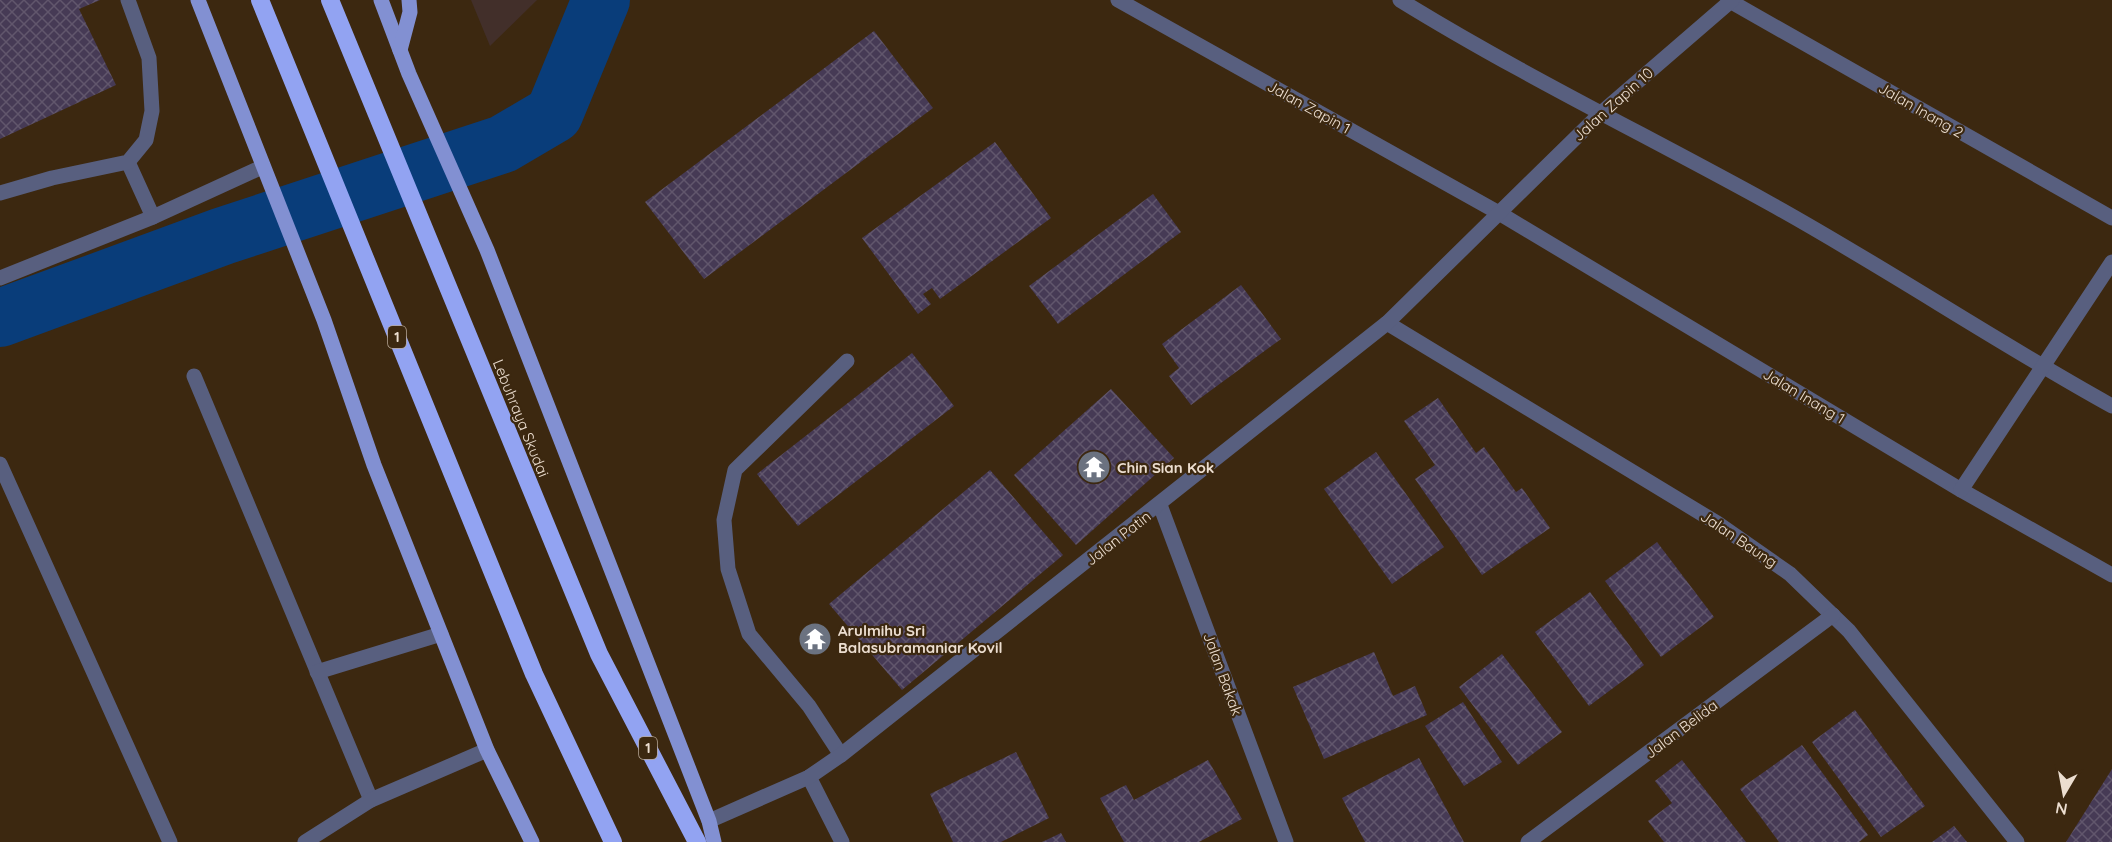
<svg xmlns="http://www.w3.org/2000/svg" width="2112" height="842" font-family="Quicksand,sans-serif">
<defs>
<pattern id="building-cross-hatch" width="8" height="8" patternUnits="userSpaceOnUse" patternTransform="scale(1.5)"><rect width="8" height="8" fill="#463a55"/><path d="M0 0l8 8M0 8l8-8" fill="none" stroke="#61566c"/></pattern>
</defs>
<rect width="100%" height="100%" fill="#3c2810"/>
<path fill="#422f2a" d="M471,0H537L490,46Z"/>
<g fill="none" stroke-linecap="round" stroke-linejoin="round">
<path stroke="#093d7a" stroke-width="58" d="M0,318L223,236L503,144L554,114L601,0"/>
</g>
<g fill="url(#building-cross-hatch)">
<path d="M0,0H100L79,9L116,85L0,139Z"/>
<path d="M874,31L933,108L704,279L645,202Z"/>
<path d="M995,142L1051,218L940,299L932,288L923,294L931,304L918,314L862,238Z"/>
<path d="M1153,194L1181,232L1058,324L1029,286Z"/>
<path d="M1241,285L1281,339L1191,405L1169,376L1179,368L1162,344Z"/>
<path d="M912,353L954,406L798,526L757,474Z"/>
<path d="M1111,389L1174,458L1076,545L1014,475Z"/>
<path d="M1438,398L1476,453L1484,447L1516,492L1522,488L1550,528L1482,575L1415,479L1435,465L1404,421Z"/>
<path d="M1376,452L1444,547L1392,584L1324,489Z"/>
<path d="M990,470L1063,555L902,690L829,604Z"/>
<path d="M1657,542L1714,617L1661,657L1605,581Z"/>
<path d="M1590,592L1644,665L1589,706L1535,632Z"/>
<path d="M1374,652L1393,696L1415,686L1427,715L1324,759L1293,687Z"/>
<path d="M1502,654L1562,732L1518,765L1459,687Z"/>
<path d="M1463,702L1502,762L1464,786L1425,726Z"/>
<path d="M1855,710L1925,806L1881,837L1812,742Z"/>
<path d="M1802,745L1868,835L1859,842H1779L1740,789Z"/>
<path d="M1016,752L1049,818L1001,842H953L930,794Z"/>
<path d="M1419,758L1464,842H1365L1342,798Z"/>
<path d="M1208,760L1242,819L1199,842H1124L1100,798L1126,785L1134,800Z"/>
<path d="M1682,760L1746,842H1664L1648,821L1672,803L1655,781Z"/>
<path d="M2112,769V842H2066Z"/>
<path d="M1954,826L1967,842H1932Z"/>
<path d="M1061,833L1066,842H1042Z"/>
</g>
<g fill="none" stroke-linecap="round" stroke-linejoin="round">
<g stroke="#585f7f" stroke-width="15">
<path d="M1118,0L1499,213L1961,490L2112,575"/>
<path d="M1400,0C1520,74 1646,135 1769,203C1885,267 1996,342 2112,406"/>
<path d="M1728,0L2112,218"/>
<path d="M128,162L153,217"/>
<path d="M0,193L52,178L128,162L146,140L152,111L149,58L128,0"/>
<path d="M0,278L153,217L262,167"/>
<path d="M1387,323L1717,523L1790,574L1849,631L2017,842"/>
<path d="M194,376L371,800"/>
<path d="M0,464L170,842"/>
<path d="M1961,490L2112,262"/>
<path d="M1160,505L1286,842"/>
<path d="M317,672L441,634"/>
<path d="M841,755L809,706L749,634L728,569L724,520L735,470L847,361"/>
<path d="M809,777L842,842"/>
<path d="M709,821L809,777L841,755L1387,323L1600,114L1732,0"/>
<path d="M305,842L371,800L487,750"/>
<path d="M1528,842L1833,615"/>
</g>
<g stroke="#8290d2" stroke-width="15">
<path d="M198,0L324,320L374,465L487,750L532,842"/>
<path d="M381,0L409,74L487,250L709,821L714,842"/>
<path d="M400,50L410,12L409,0"/>
</g>
<g stroke="#92a3f2" stroke-width="18">
<path d="M260,0L534,674L613,842"/>
<path d="M330,0L599,654L697,842"/>
</g>
</g>
<defs>
<g id="temple-disc" transform="scale(1.725)"><circle r="9.5" fill="#6b7280" stroke="#3c2810"/><path d="M0-6L5-2H3V0L6.5 2.5H4V6H1.5V3h-3V6H-4V2.5H-6.5L-3 0V-2H-5Z" fill="#fff"/></g>
</defs>
<g fill-rule="evenodd">
<use href="#temple-disc" x="1094" y="467"/>
<use href="#temple-disc" x="815" y="639"/>
</g>
<g text-anchor="middle" dominant-baseline="central" stroke-width="4.5" stroke-linejoin="round" paint-order="stroke">
<g fill="#3c2810" stroke="#b7a796" stroke-width="1.5">
<rect x="388" y="326" width="18" height="22" rx="4.5"/>
<rect x="639" y="737" width="18" height="22" rx="4.5"/>
</g>
<g font-size="14" font-weight="bold" fill="#ecded0">
<text x="397" y="337">1</text>
<text x="648" y="748">1</text>
</g>
<g font-size="15" fill="#ecded0" stroke="#3c2810">
<text transform="translate(1613 104) rotate(-42)">Jalan Zapin 10</text>
<text transform="translate(1309 107) rotate(29)">Jalan Zapin 1</text>
<text transform="translate(1921 110) rotate(30)">Jalan Inang 2</text>
<text transform="translate(1804 396) rotate(31)">Jalan Inang 1</text>
<text transform="translate(521 418) rotate(68)">Lebuhraya Skudai</text>
<text transform="translate(1118 538) rotate(-38)">Jalan Patin</text>
<text transform="translate(1739 539) rotate(34)">Jalan Baung</text>
<text transform="translate(1223 674) rotate(70)">Jalan Bakak</text>
<text transform="translate(1681 729) rotate(-37)">Jalan Belida</text>
</g>
<g font-size="15" font-weight="bold" fill="#ecded0" stroke="#3c2810" text-anchor="start">
<text x="1117" y="467">Chin Sian Kok</text>
<text x="838" y="630">Arulmihu Sri<tspan x="838" dy="17">Balasubramaniar Kovil</tspan></text>
</g>
</g>
<g transform="translate(2064 794) rotate(190)" stroke="#3c2810" stroke-width="4.5" paint-order="stroke">
<path d="M0-4.5L10 22L0 15L-10 22Z" fill="#ecded0"/>
<text y="-9" font-size="16" font-weight="bold" text-anchor="middle" fill="#ecded0">N</text>
</g>
</svg>
